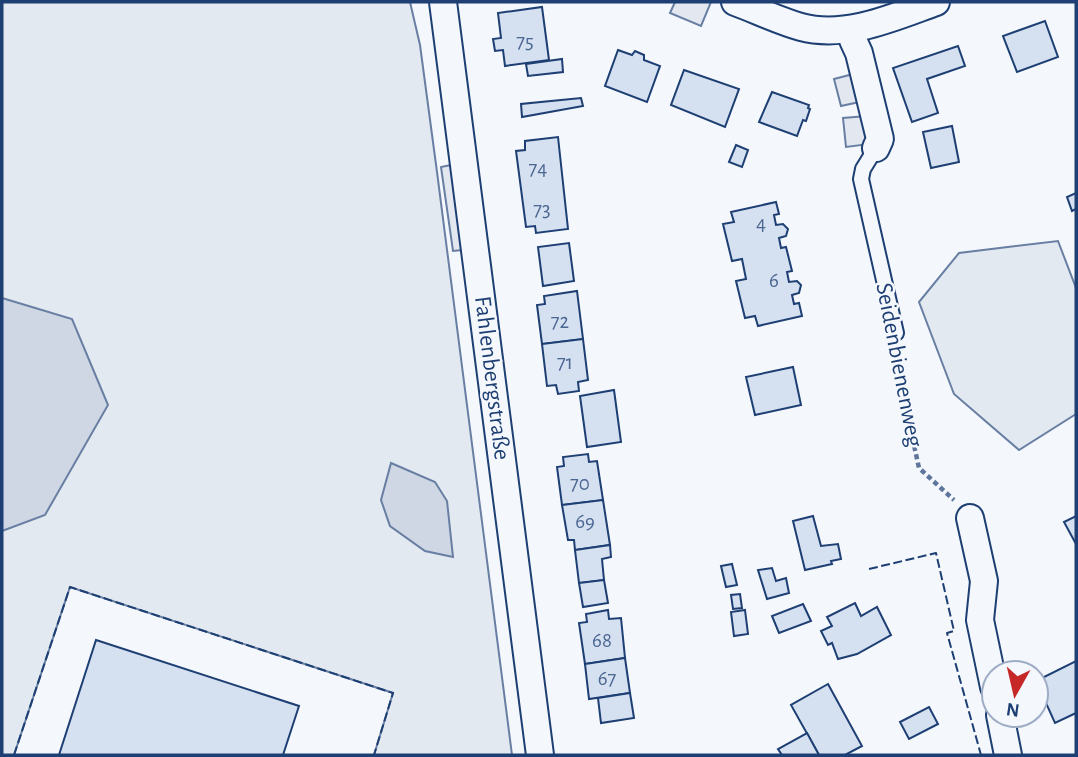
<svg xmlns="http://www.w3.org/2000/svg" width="1078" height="757" font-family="'Alegreya Sans',sans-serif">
<rect width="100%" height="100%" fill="#f4f7fb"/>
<g fill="#e3e9f0" stroke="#687fa3" stroke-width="2">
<path d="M2,2H410L420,45L437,172L512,755H374L393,693L70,587L14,755H2Z"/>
<path d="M1058,241L1076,288V414L1019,450L954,394L919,302L959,253Z"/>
</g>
<g fill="#e3e8f0" stroke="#687fa3" stroke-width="2">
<path d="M675,2H711L701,26L670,13Z"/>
<path d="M857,73L864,101L841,106L834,79Z"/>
<path d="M867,116L870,144L846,147L843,118Z"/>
<path d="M451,165L462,250L453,251L441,167Z"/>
</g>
<g fill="#cfd7e4" stroke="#687fa3" stroke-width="2">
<path d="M2,298L72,319L108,405L45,515L2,531Z"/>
<path d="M391,463L435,482L447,501L453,557L425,551L390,526L381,500Z"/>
</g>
<g fill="#d5e0f0" stroke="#1d3f73" stroke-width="2">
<path d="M542,7L549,60L505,66L503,50L495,51L493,39L501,38L498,13Z"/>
<path d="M1045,21L1058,57L1017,72L1003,36Z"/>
<path d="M958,46L965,66L927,79L938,113L912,122L893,68Z"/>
<path d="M618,50L632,55L635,51L644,55V60L660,66L647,102L605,86Z"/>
<path d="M562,59L563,72L528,76L526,64Z"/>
<path d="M684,70L739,89L725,127L671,105Z"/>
<path d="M772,92L809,105L808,108L810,109L806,121L803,120L797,136L759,122Z"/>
<path d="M581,98L583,106L522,117L521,104Z"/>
<path d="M952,126L959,162L931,168L923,132Z"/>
<path d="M558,137L568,229L536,233L535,226L526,227L516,151L525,150V141Z"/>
<path d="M736,145L748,150L742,167L729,162Z"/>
<path d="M1076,193V209L1072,211L1067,197Z"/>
<path d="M776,202L779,214L774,215L776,225L783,224L788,229L786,236L779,238L781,248L786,247L792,271L787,272L789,282L797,281L801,285L799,293L792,295L794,304L799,303L802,316L758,326L755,316L745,318L736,281L746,279L742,259L732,261L723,224L734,222L731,212Z"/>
<path d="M569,243L574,281L543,286L538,247Z"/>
<path d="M577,291L583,339L542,344L537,305L545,304L544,296Z"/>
<path d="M583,339L588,380L578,382L579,391L558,394L556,385L547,386L542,344Z"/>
<path d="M793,367L801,405L755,415L746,377Z"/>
<path d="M614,390L621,442L587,447L580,396Z"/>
<path d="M588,454L589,462L597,461L603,500L562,505L557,467L564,466L563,457Z"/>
<path d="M603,500L610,545L575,550L574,540H568L562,505Z"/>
<path d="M813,516L821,546L838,544L841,559L831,561L832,564L805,570L793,521Z"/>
<path d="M1076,516V544L1064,522Z"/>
<path d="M610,545L611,557L602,559L604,580L579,583L575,550Z"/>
<path d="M732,564L737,585L726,587L721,566Z"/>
<path d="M772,568L776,581L786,578L789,593L767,599L758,570Z"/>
<path d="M604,580L608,603L583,607L579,583Z"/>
<path d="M740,594L742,608L733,609L731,595Z"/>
<path d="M855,603L861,616L877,607L891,635L857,654L838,659L832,643L828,645L821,631L832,626L827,617Z"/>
<path d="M803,604L811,621L779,633L772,616Z"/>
<path d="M608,610L609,619L621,618L625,658L585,664L579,623L587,622L586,614Z"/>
<path d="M745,610L748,634L734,636L731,612Z"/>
<path d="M96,640L299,706L283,755H59Z"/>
<path d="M625,658L630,693L589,699L585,664Z"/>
<path d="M1076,661V713L1055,723L1036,681Z"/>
<path d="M828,684L862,746L845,755H819L791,705Z"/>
<path d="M630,693L634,718L601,723L598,698Z"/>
<path d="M929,707L938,724L909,739L900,722Z"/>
<path d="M807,733L819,755H782L778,749Z"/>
</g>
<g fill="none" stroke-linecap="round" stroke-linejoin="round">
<g stroke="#1d3f73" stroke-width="18">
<path id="lane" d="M876,148L863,169L861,179L896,333"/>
</g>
<g stroke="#1d3f73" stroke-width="30">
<g id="street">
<path d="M443,2L540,755"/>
<path d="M735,2C757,10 779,21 801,27C846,39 894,17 936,2"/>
<path d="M853,29V40L859,53L880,139L876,148"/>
<path d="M970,518L984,581L980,620L994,687"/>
<path d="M1000,715L1008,755"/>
</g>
</g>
<path stroke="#5e769c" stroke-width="4.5" stroke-dasharray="5 3.5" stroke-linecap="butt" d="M898,354L905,404L919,468L954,500"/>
<use href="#lane" stroke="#f4f7fb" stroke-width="14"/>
<use href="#street" stroke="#f4f7fb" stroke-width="26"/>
<g stroke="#1d3f73" stroke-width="2" stroke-dasharray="9 3.5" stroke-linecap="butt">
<path d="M869,569L936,553L954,631L947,633L981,755"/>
<path d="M14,755L70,587L393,693L374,755"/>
</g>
</g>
<g text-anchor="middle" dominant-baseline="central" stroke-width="5" stroke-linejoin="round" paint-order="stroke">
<g font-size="21" fill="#4b6792">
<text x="525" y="41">75</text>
<text x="538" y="168">74</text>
<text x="542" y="209">73</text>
<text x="761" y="223">4</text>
<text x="774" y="280">6</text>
<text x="560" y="321">72</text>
<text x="565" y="362">71</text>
<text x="580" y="483">70</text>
<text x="585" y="521">69</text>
<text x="602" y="640">68</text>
<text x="607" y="678">67</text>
</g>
<g font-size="24" fill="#1d3f73" stroke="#f4f7fb">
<text transform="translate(899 365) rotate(79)">Seidenbienenweg</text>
<text transform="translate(492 378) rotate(83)">Fahlenbergstraße</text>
</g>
</g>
<rect width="1078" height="757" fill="none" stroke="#1d3f73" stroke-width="7"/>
<g transform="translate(1015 694) rotate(188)"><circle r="33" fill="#f4f7fb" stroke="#9eadc5" stroke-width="2"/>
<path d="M0-5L12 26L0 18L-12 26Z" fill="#c62828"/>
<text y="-10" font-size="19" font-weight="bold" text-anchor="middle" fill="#1d3f73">N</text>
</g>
</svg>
